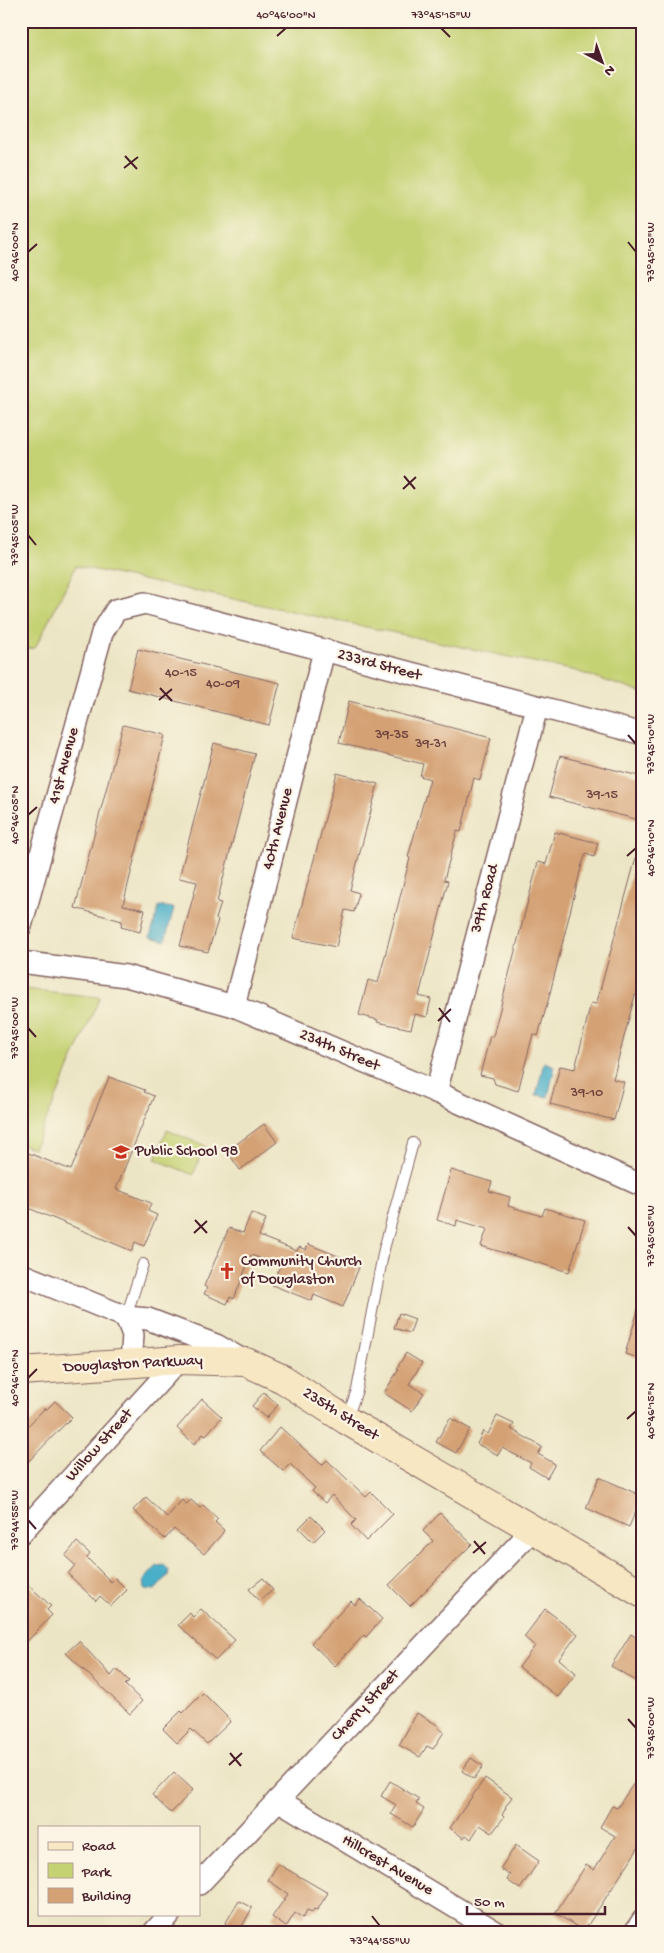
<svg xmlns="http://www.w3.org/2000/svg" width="664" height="1953" font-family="'Gochi Hand',sans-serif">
<rect width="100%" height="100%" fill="#fcf5e5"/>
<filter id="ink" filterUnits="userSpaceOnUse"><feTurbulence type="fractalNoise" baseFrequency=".02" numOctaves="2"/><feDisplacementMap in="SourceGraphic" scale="10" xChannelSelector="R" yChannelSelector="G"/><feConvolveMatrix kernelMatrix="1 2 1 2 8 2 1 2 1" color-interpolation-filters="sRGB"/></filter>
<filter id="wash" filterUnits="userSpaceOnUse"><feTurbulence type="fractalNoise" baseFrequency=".0096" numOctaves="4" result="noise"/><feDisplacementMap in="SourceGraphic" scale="20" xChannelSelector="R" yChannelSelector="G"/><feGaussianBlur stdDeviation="1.12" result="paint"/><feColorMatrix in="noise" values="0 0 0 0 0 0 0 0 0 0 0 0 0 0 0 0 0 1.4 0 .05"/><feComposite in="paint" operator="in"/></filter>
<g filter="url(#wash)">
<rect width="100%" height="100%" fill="#ece5c5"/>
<g fill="#c5d273" stroke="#88784f">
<path d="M21,21H643V693L576,671L76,566L35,648L21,649Z"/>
<path d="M23,989L100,997L34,1148L25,1146L21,1140Z"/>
<path d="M167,1130L205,1146L193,1175L155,1159Z"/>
</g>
<g fill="#49afc8" stroke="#4a677a">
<path d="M159,906L174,908L165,941L150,937Z"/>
<path d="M544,1062L555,1066L548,1097L536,1095Z"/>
<path d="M164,1565L169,1570L168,1576L155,1590L145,1589L144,1580L157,1566Z"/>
</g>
<g id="blocks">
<g fill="#d4a174">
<path d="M138,649L280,683L269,725L128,689Z"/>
<path d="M349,701L491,738L480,780L474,778L461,832L457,831L444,880L448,881L419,996L431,999L427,1017L415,1014L411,1029L377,1022L378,1020L359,1015L368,980L378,983L410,858L408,857L430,779L420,776L423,764L339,743Z"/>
<path d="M123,725L165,735L123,905L145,910L140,932L121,927L122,921L75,908Z"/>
<path d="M214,743L255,754L217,902L221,903L216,919L218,920L208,952L180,946L197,882L179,878Z"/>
<path d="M560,756L643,777V821L549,797Z"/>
<path d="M337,773L378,784L350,890L359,893L354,912L345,910L336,947L293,938Z"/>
<path d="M555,832L598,843L594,857L586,854L582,864L548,1001L538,1036L533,1034L518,1091L495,1084L493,1078L480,1075L490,1036H493L538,862L546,864Z"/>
<path d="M638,850L643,851V997L635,995L613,1079L624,1082L614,1120L550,1104L560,1066L575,1069L591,1003L596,1004L598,998Z"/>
<path d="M109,1077L145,1090L144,1092L154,1096L116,1189L151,1203L148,1211L157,1215L144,1246L135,1242L132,1251L21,1205V1150L71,1170Z"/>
<path d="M264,1124L277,1142L240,1170L227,1151Z"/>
<path d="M451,1170L492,1182L489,1191L510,1197L508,1206L542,1216L545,1208L585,1220L569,1272L481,1246L487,1229L457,1220L456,1226L437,1220Z"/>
<path d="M251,1213L266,1219L259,1236L297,1251L299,1247L306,1250L308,1244L360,1265L343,1307L314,1295L312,1301L272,1285L280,1266L251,1255L234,1299L230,1297L227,1304L204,1294L207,1288L204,1286L229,1228L243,1233Z"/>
<path d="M639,1307H643V1359L625,1354Z"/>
<path d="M399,1313L415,1319L410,1333L394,1328Z"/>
<path d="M406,1353L422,1363L409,1384L424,1393L412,1411L384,1393L399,1369L397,1368Z"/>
<path d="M264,1392L278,1405L266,1418L252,1406Z"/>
<path d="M202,1399L222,1417L205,1436L203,1434L194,1444L177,1428Z"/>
<path d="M55,1401L72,1417L21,1469V1433L45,1408L46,1410Z"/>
<path d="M497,1416L514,1424L511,1429L542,1447L538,1454L555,1464L547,1478L529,1467L531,1463L502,1448L498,1455L477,1444L483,1431L488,1434Z"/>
<path d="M450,1418L470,1429L456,1453L436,1442Z"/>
<path d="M280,1427L322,1465L327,1460L366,1497L371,1492L393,1514L366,1541L351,1525L356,1520L332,1495L325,1503L312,1491L315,1488L290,1464L283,1471L260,1451Z"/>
<path d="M599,1477L642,1496L629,1527L586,1508Z"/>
<path d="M146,1497L167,1517L182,1500L186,1504L191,1500L200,1508L203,1505L218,1519L215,1522L224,1530L222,1534L204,1554L174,1529L165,1539L133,1510Z"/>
<path d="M440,1513L472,1544L410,1606L389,1585L433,1541L423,1531Z"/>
<path d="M311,1516L325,1530L313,1542L299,1528Z"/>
<path d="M77,1542L90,1554L87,1558L111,1582L115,1578L127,1590L111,1606L100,1596L96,1601L68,1574L75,1565L65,1556Z"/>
<path d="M21,1578L51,1606L47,1610L52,1615L21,1648Z"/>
<path d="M263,1578L273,1590L259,1601L249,1589Z"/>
<path d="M360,1599L382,1619L366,1637L364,1635L335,1666L311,1643L351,1601L355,1605Z"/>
<path d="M201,1609L235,1640L216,1660L178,1625L190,1613L193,1617Z"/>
<path d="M545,1609L578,1634L559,1659L576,1673L558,1697L519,1667L535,1646L524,1637Z"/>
<path d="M631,1634L643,1642V1685L611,1666Z"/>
<path d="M79,1641L111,1676L117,1669L129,1681L125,1685L142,1701L130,1714L66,1653Z"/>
<path d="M203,1693L231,1721L207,1744L191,1729L177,1743L163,1729L181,1711L183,1713Z"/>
<path d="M417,1713L439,1726L438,1728L444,1732L433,1749L427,1746L420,1757L399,1745Z"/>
<path d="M471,1758L483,1766L474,1779L462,1771Z"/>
<path d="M643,1770V1841L584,1931L555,1913L586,1865L594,1870L615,1836L600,1827L612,1806L617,1808Z"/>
<path d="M174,1772L193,1790L171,1813L152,1795Z"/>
<path d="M485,1778L512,1797L505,1807L506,1808L502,1815L504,1817L492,1833L480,1825L471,1839L466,1835L464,1838L450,1828Z"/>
<path d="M390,1781L419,1799L416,1804L424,1809L413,1827L391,1814L396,1805L381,1796Z"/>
<path d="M516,1845L539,1861L520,1889L507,1880L510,1875L500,1869Z"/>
<path d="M278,1864L328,1893L317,1910L314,1909L312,1912L307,1910L303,1918L295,1913L286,1927L272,1917L288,1894L268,1880Z"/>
<path d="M239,1901L252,1908L239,1932H220Z"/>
</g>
</g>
</g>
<g filter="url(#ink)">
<use href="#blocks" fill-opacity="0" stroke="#836461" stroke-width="1"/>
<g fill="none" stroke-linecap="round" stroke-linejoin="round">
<g stroke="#836461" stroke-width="12">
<g id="lane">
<path d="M126,1317L143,1264"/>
<path d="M347,1419L357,1390L384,1249L413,1143"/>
</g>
</g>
<g stroke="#836461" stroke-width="24">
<g id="street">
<path d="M21,926L102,633L116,610L145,603L643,734"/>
<path d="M21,962L126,976L234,1006L436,1092L643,1186"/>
<path d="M234,1006L324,651"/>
<path d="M436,1092L537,707"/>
<path d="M21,1274L126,1317L148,1319L216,1345L246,1362"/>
<path d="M126,1317L133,1335L131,1363"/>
<path d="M21,1533L179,1360"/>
<path d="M278,1800L496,1932"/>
<path d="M199,1884L534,1528"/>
<path d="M154,1932L170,1914"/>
<path d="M635,1932L643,1920"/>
</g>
</g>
<g stroke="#836461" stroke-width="30">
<path id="secondary" d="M21,1371L179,1360L246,1362L283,1379L346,1420L643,1594"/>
</g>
<use href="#lane" stroke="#fff" stroke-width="10"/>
<use href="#street" stroke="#fff" stroke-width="21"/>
<use href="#secondary" stroke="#f8e7c3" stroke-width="28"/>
</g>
</g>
<path fill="none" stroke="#4a1f2b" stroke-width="2" d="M441,28L450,37M277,36L286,28M125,156L137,169M124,168L138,157M628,242L636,252M28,252L37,244M404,476L415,489M403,489L416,477M28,535L36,545M160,688L172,701M159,700L172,689M628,735L636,744M28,815L37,807M627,856L636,848M439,1008L450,1022M438,1021L451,1009M28,1028L36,1037M195,1220L207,1233M628,1227L636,1236M194,1233L207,1221M28,1378L37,1369M627,1419L636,1411M28,1520L36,1529M474,1541L485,1554M473,1553L486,1542M628,1719L636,1728M230,1753L241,1766M229,1765L242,1753M372,1916L380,1926"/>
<defs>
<g id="school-bare" transform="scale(1.35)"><path d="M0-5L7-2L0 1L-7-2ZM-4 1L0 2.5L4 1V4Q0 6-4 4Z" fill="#c8321e" stroke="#fcf5e5" stroke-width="2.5" paint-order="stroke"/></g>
<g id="church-bare" transform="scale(1.35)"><path d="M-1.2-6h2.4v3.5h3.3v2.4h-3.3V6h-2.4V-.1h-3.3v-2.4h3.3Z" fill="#c8321e" stroke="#fcf5e5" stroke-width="2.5" paint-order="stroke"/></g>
</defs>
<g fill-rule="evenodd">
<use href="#school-bare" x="121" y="1152"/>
<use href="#church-bare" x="227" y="1271"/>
</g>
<g text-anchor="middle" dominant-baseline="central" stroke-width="4.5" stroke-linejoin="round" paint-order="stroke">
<g font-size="14" fill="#6c403d">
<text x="181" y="673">40-15</text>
<text x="223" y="684">40-09</text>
<text x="392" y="735">39-35</text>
<text x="431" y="744">39-31</text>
<text x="602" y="795">39-15</text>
<text x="587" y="1093">39-10</text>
</g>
<g font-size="16" fill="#4a1f2b" stroke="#fcf5e5">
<text transform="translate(379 666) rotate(15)">233rd Street</text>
<text transform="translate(65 766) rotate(-75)">41st Avenue</text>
<text transform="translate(279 829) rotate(-76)">40th Avenue</text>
<text transform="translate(486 899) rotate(-75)">39th Road</text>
<text transform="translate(339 1051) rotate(23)">234th Street</text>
<text transform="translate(133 1365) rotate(-3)">Douglaston Parkway</text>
<text transform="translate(340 1415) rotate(32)">235th Street</text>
<text transform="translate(100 1446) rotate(-48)">Willow Street</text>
<text transform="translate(366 1706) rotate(-47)">Cherry Street</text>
<text transform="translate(387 1866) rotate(31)">Hillcrest Avenue</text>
</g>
<g font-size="16" fill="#4a1f2b" stroke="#fcf5e5" text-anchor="start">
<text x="135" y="1152">Public School 98</text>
<text x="241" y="1262">Community Church<tspan x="241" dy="18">of Douglaston</tspan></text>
</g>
</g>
<rect width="664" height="1953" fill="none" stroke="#fcf5e5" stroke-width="55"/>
<rect x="38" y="1826" width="162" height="90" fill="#fcf5e5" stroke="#b59f9b"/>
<rect x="48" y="1842" width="25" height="8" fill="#f8e7c3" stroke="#b59f9b"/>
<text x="82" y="1850" font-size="15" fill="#4a1f2b">Road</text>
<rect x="48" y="1863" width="25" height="15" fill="#c5d273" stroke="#b59f9b"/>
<text x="82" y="1876" font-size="15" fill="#4a1f2b">Park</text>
<rect x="48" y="1888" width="25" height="15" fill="#d4a174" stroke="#b59f9b"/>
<text x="82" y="1900" font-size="15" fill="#4a1f2b">Building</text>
<g transform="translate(602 62) rotate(139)" stroke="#fcf5e5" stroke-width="4" paint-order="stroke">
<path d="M0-4L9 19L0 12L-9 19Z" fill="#4a1f2b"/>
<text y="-8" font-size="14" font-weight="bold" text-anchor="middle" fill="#4a1f2b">N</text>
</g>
<path d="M467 1906v8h138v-8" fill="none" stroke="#4a1f2b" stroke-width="2.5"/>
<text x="474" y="1906" font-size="15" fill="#4a1f2b" stroke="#fcf5e5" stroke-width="4" paint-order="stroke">50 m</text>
<rect x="28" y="28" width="608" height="1898" fill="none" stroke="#4a1f2b" stroke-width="2"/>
<g font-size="12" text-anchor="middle" fill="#4a1f2b">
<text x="286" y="18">40°46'00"N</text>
<text x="441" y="18">73°45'15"W</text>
<text transform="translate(650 252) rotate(-90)" y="4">73°45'15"W</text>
<text transform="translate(14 252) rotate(-90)" y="4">40°46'00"N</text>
<text transform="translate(14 535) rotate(-90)" y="4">73°45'05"W</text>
<text transform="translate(650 744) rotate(-90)" y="4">73°45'10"W</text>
<text transform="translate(14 815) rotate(-90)" y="4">40°46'05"N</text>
<text transform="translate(650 848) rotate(-90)" y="4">40°46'10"N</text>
<text transform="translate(14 1028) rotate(-90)" y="4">73°45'00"W</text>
<text transform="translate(650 1236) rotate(-90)" y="4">73°45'05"W</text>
<text transform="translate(14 1378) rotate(-90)" y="4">40°46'10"N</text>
<text transform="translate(650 1411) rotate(-90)" y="4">40°46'15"N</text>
<text transform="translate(14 1520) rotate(-90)" y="4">73°44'55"W</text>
<text transform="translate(650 1728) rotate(-90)" y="4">73°45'00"W</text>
<text x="380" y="1944">73°44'55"W</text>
</g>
</svg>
